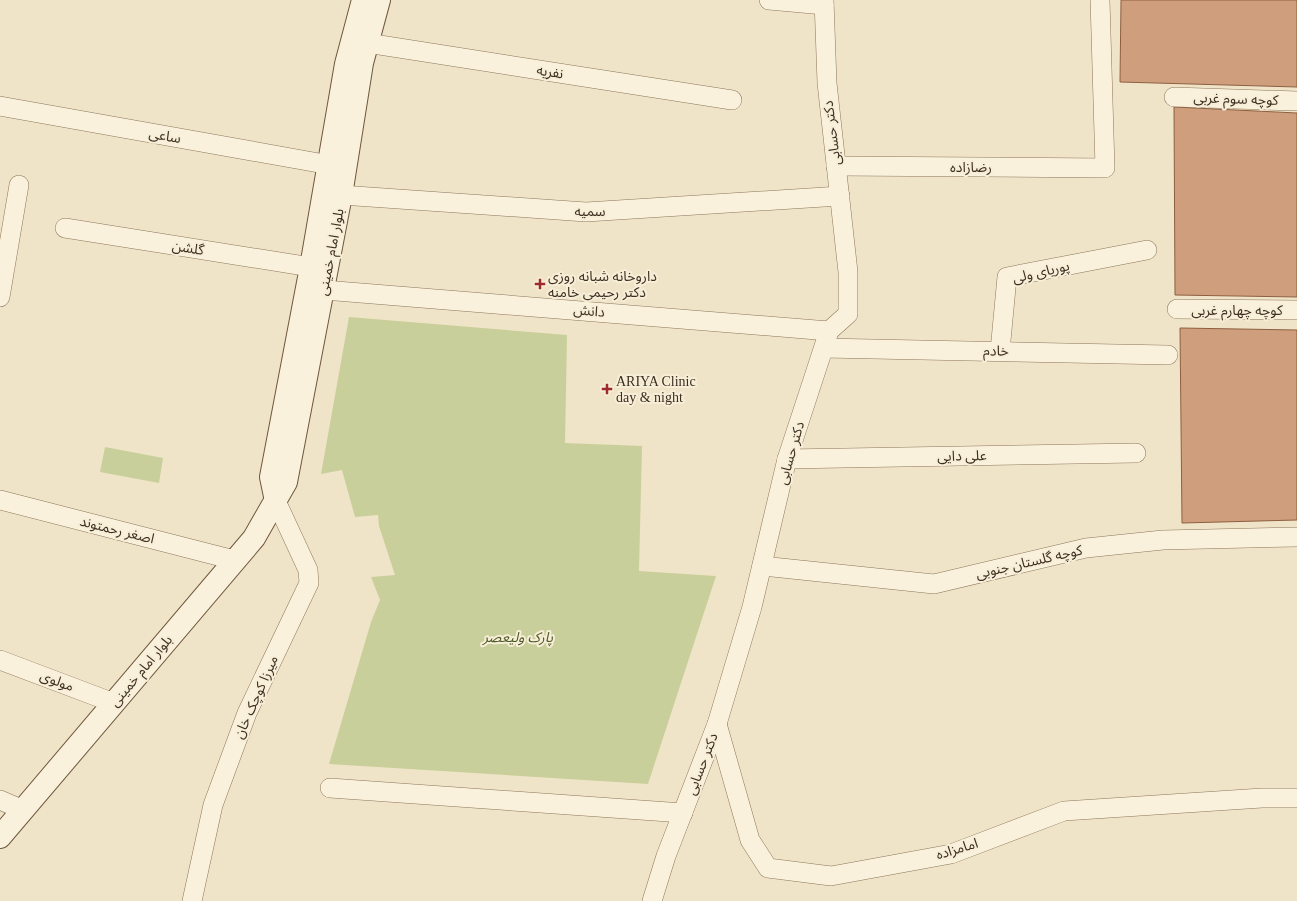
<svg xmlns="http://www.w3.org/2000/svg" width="1297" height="901" font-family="'Times New Roman','Noto Sans Arabic',serif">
<rect width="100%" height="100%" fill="#f0e4c8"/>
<g fill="#c9cf9b">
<path d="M349,317L567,335L565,443L642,446L639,571L716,576L648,784L329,764L371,622L380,600L371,577L395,575L379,526L378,515L355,517L342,470L321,474Z"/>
<path d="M105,447L163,458L159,483L100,472Z"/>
</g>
<g fill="#cf9f7d" stroke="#8d5f41">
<path d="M1121,0H1297V87L1120,82Z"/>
<path d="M1174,107L1297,113V297L1175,295Z"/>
<path d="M1180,328L1297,330V520L1182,523Z"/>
</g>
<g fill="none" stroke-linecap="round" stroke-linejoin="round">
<g stroke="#8d765c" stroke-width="20">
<g id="street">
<path d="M769,0L824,5"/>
<path d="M367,43L732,100"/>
<path d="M1174,97L1297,101"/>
<path d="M0,106L330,165"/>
<path d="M836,166L1105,168L1100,0"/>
<path d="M341,195L586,212L840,196"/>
<path d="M65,228L311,267"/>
<path d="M324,290L829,331"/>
<path d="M0,297L19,185"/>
<path d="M1177,309L1297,310"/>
<path d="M824,348L1168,355"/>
<path d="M1000,351L1007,277L1147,250"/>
<path d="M787,459L1136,453"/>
<path d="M0,500L234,560"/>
<path d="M762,566L934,584L1086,548L1163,540L1297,537"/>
<path d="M0,660L114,703"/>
<path d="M717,724L750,840L768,868L831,876L951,854L1064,811L1262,798H1297"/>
<path d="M330,788L683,813"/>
<path d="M0,800L23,810"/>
<path d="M192,901L213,805L247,713L309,583L308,570L276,501"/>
<path d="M652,901L666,856L717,724L752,607L787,459L829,331L848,314V272L827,83L824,0"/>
</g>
</g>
<g stroke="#6f573f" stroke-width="24">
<g id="secondary">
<path d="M276,501L271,477L311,267L346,64L363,0"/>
<path d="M0,837L254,538L286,482L341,195L362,63L379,0"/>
</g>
</g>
<use href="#street" stroke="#faf1dc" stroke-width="19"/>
<use href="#secondary" stroke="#faf1dc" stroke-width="22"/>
</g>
<g fill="#9e2a2b" stroke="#f7eed8" stroke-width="1.5">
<path d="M538 278h4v4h4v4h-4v4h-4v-4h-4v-4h4z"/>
<path d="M605 383h4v4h4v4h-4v4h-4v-4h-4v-4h4z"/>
</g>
<g text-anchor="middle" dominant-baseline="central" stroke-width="4" stroke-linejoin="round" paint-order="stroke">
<g font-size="14" fill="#3d2e20" stroke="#f7eed8">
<text transform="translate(550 72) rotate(9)">نفریه</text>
<text transform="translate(1236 99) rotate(2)">کوچه سوم غربی</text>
<text transform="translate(832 133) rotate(-97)">دکتر حسابی</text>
<text transform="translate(165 136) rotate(10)">ساعی</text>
<text x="971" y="167">رضازاده</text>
<text x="590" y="211">سمیه</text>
<text transform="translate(188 248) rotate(9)">گلشن</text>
<text transform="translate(331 252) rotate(-79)">بلوار امام خمینی</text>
<text transform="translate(1041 272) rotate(-13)">پوریای ولی</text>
<text x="1237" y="310">کوچه چهارم غربی</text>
<text transform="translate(589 311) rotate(5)">دانش</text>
<text transform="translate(996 351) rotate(1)">خادم</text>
<text transform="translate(791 453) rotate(-74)">دکتر حسابی</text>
<text transform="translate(962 456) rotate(-1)">علی دایی</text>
<text transform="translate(117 530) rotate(14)">اصغر رحمتوند</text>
<text transform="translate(1029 562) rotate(-13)">کوچه گلستان جنوبی</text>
<text transform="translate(141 671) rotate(-50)">بلوار امام خمینی</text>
<text transform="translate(57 681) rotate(21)">مولوی</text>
<text transform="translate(256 697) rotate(-66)">میرزا کوچک خان</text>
<text transform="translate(702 764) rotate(-69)">دکتر حسابی</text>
<text transform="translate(957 849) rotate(-17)">امامزاده</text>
</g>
<g font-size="14" fill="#3d2e20" stroke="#f7eed8" text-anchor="start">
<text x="548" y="276">داروخانه شبانه روزی<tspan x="548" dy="16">دکتر رحیمی خامنه</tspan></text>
<text x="616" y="381">ARIYA Clinic<tspan x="616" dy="16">day &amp; night</tspan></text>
</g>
<g font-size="14" font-style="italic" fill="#4d5a26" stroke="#f7eed8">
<text x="518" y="637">پارک ولیعصر</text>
</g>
</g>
</svg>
